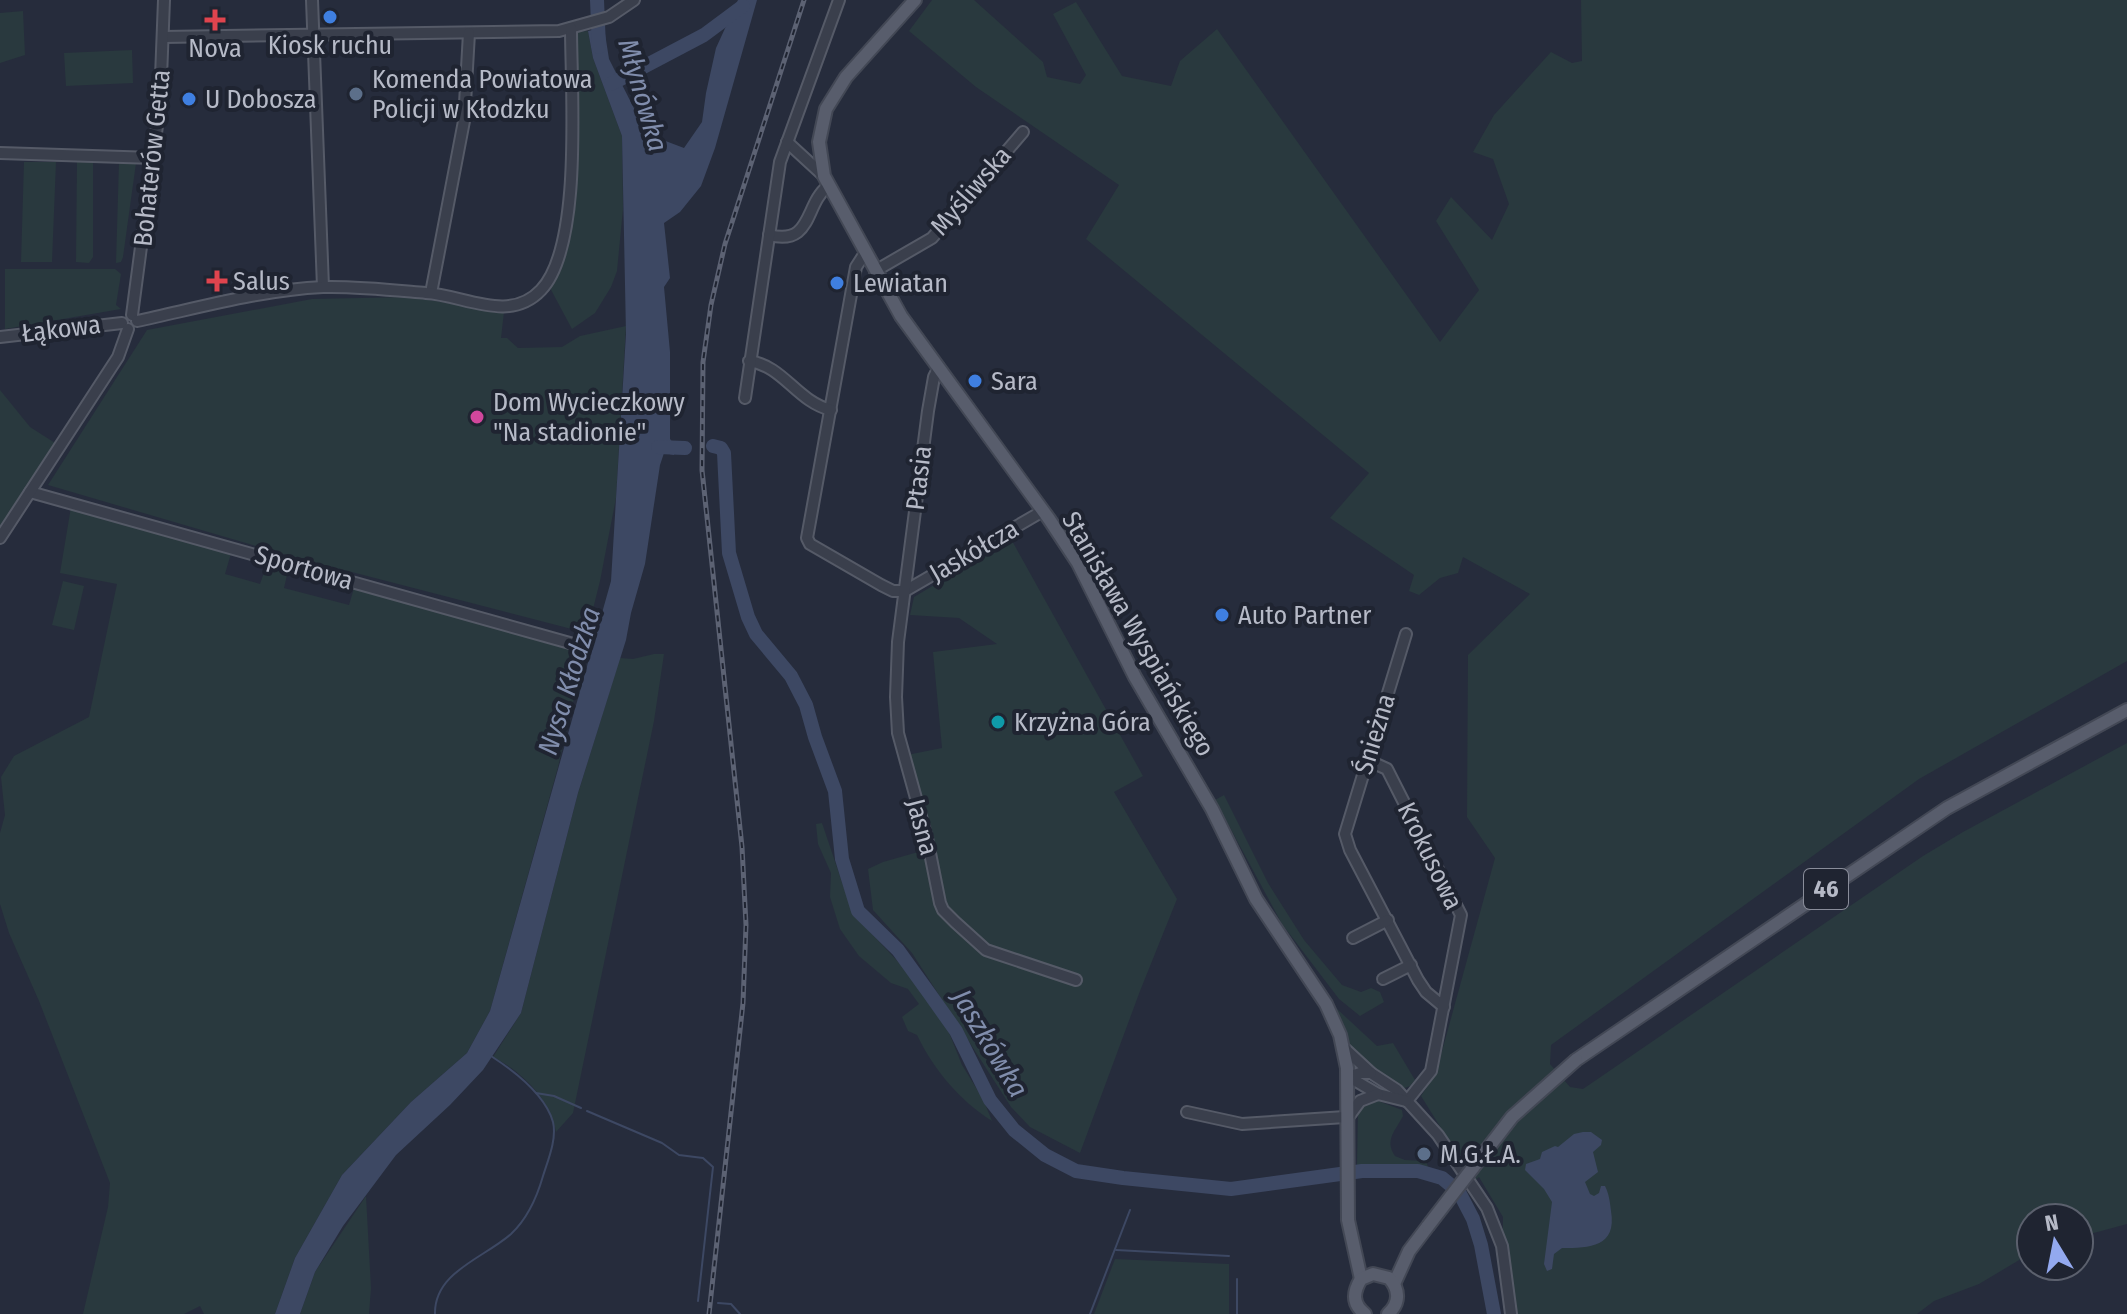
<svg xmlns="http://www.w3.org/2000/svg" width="2127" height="1314" font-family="'Fira Sans Condensed',sans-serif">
<rect width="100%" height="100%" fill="#262c3c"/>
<g fill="#29393e">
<path d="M932,0H974L1043,62L1047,77L1080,84L1086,75L1053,14L1076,2L1122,76L1171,86L1180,61L1217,29L1440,342L1479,290L1436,221L1451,197L1492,240L1509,204L1493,159L1473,152L1494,115L1551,52L1572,63L1582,61L1581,0H2127V661L1919,779L1551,1045L1550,1064L1570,1087L1583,1089L1923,856L1963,832L2127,743V1224L2079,1237V1218H2031V1253L1979,1284L1934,1301L1917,1314H1517L1503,1230V1217L1479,1177L1474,1181L1421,1096L1436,1073L1495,858L1467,817L1468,655L1530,594L1463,557L1458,573L1440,578L1419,595L1409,591L1414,575L1330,518L1369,473L1086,239L1119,185L976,87L909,31Z"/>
<path d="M23,11L25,55L0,63V13Z"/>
<path d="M588,31L593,58L622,136L623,209L617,271L611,287L595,313L572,329L549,286L563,264L577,179L574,32Z"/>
<path d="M132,50L133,83L66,86L64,53Z"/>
<path d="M24,162H56L52,262H21Z"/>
<path d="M77,162H93V257L89,263L76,262Z"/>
<path d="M119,162L136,163L123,257L121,262L116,263Z"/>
<path d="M5,269H115L121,274L116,305L121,309L5,329Z"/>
<path d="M410,297L504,312L501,338H507L518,348L562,347L580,336L626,326L616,498L600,581L587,633L290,556L48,485L147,330L312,299Z"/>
<path d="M0,390L30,427L55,443L0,530Z"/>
<path d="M71,507L232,550L225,574L260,584L268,561L288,571L284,588L349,605L354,588L586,647L558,767L490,1011L467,1053L411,1102L342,1175L295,1258L275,1314H204L200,1306L184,1314H83L108,1207L110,1183L39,1001L9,933L0,904V833L5,815L1,777L14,756L89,717L117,584L60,573Z"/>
<path d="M1011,539L1143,776L1114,792L1177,899L1140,991L1080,1153L1030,1127L1011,1107L912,953L873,910L868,869L883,862L932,848L907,755L942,748L933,652L997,644L959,618L910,615L914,597Z"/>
<path d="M63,581L84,586L74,630L52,625Z"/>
<path d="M654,654H664L654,721L573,1113L556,1132C551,1100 521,1071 493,1057L521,1013L578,793L620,658L633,659Z"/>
<path d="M1224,795L1268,883L1304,940L1342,985L1361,992L1371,988L1380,992L1384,1002L1360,1016L1339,999L1282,924L1215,800Z"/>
<path d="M822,823L848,900L857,918L917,982L948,1030L962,1065L983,1099L992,1121C959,1100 934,1070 917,1035L908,1031L902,1017L919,1004L908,989L891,983L859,956L840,929L830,897L831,873L818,844L816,824Z"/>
<path d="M1336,1008L1377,1046L1393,1043L1415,1080L1410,1086L1402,1089L1369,1067L1352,1050Z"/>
<path d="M1373,1099L1402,1110L1403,1116C1396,1130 1384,1140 1395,1156L1405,1160L1426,1161L1428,1167L1412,1164L1357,1166L1358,1111L1363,1104Z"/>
<path d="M366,1196L371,1288L369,1314H300L315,1272Z"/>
<path d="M1115,1259L1229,1264V1314H1094Z"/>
</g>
<g fill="#3d4863">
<path d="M738,0H757L715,148L701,186L680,212L664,223L670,278L664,287L670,352V439L675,445L674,455L664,453L660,465L645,564L631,613L626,640L578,793L521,1013L483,1070L450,1105L396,1155L343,1226L315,1272L300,1314H275L295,1258L342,1175L411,1102L467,1053L490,1011L611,581L626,334L622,136L593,58L588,31L604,27L609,59L647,134L684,148L702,122L706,93L716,48Z"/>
<path d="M1583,1132H1591L1602,1140L1601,1145L1593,1152L1598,1172L1585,1182L1590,1194L1594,1196L1599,1193L1601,1186H1605C1609,1194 1610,1202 1611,1211C1617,1247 1590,1248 1562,1248L1554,1254L1552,1269L1547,1271L1544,1264L1552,1202L1544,1189L1525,1170L1526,1164L1540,1159L1542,1152L1555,1146L1558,1147L1574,1134Z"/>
</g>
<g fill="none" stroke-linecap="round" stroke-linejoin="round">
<g stroke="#3d4863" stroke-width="2">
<path d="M536,1093L554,1096L581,1108"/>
<path d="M587,1111L662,1143L679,1155L703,1158L713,1167L698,1301"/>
<path d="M1116,1250L1229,1256"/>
<path d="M1237,1279V1314"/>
<path d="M718,1303L731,1304L740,1314"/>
<path d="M435,1314C434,1272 484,1258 511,1234C527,1219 537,1197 543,1176C548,1160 557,1139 553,1122C545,1094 514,1071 491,1056"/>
<path d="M1090,1314L1130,1210"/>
</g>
<g stroke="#3d4863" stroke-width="14">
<path d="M597,0L599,47"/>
<path d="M611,84L704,35L743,6"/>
<path d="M713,446L721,448L724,453L729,553L748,617L756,634L791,676L806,705L815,737L835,791L842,859L858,911L898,950L929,993L956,1031L990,1100L1014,1130L1045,1155L1076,1171L1123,1178L1231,1189L1362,1171H1418L1442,1178L1459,1192L1473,1219L1481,1245L1494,1314"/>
<path d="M658,447L685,448"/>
</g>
<g stroke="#555a67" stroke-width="14">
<g id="minor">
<path d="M312,0L323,287"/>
<path d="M163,37L559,31L609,17L634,0"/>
<path d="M787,142L824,176"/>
<path d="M0,153L154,158"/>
<path d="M769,235C813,246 804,205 828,186"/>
<path d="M865,253L856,267L807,538L810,544L881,585L893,591H905L1043,511"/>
<path d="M875,271L932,238L1023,132"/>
<path d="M431,293L464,121L469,33"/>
<path d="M132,315L160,103L164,0"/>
<path d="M137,321C198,308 261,290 323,287C356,286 392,290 426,293C464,295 509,324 541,290C583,246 571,90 571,28"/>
<path d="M0,337L122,323"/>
<path d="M749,361C784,366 796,401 831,410"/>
<path d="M939,367L934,377L928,411L898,642L896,697L898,733L927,838L940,903L943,910L955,922L986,950L1076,980"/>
<path d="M745,398L780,162L839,0"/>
<path d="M30,492L577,645"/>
<path d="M0,538L118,357L128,329"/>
<path d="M1406,634L1345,834L1350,850L1418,980L1426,992L1444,1007"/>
<path d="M1367,760L1387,769L1461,915L1431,1071L1407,1101"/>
<path d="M1353,938L1388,920"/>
<path d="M1383,979L1411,965"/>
<path d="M1344,1048L1371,1073L1397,1090L1438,1135L1487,1208L1502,1246L1511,1314"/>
<path d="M1371,1073H1360L1349,1077L1378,1094L1406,1101"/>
<path d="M1187,1112L1242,1124L1345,1117L1349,1116L1360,1101L1378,1094"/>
</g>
</g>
<g stroke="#434855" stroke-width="16">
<g id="major">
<path d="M915,0L846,77L826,109L819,142L824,176L901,316L1049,519L1078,563L1135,677L1212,809L1256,899L1326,1004L1340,1035L1347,1068L1348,1220L1361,1279"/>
<path d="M1576,1060L1947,808L2127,710"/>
<path d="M1394,1284L1409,1251L1428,1226"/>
<path d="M1365,1314C1352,1304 1353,1292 1361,1279L1373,1274L1389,1278C1400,1290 1400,1303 1388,1314"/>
</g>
</g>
<use href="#minor" stroke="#3a3f4c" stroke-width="10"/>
<use href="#major" stroke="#585d6c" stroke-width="12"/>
<g stroke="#5c6273" stroke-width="5">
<path id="rail" d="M709,1314L743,1003L746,925L742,847L702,470L703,362L711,305L725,244L804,0"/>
</g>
<use href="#rail" stroke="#1f2431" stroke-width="2" stroke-dasharray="6" stroke-linecap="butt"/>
<g stroke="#434855" stroke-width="16" stroke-linecap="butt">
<path id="major-bridge" d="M1428,1226L1512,1117L1576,1060"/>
</g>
<use href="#major-bridge" stroke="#585d6c" stroke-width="12"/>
</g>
<g fill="#3f7fe0" stroke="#1f2431" stroke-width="3">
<circle cx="330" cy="17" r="8"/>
<circle cx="189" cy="99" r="8"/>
<circle cx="837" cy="283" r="8"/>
<circle cx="975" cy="381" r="8"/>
<circle cx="1222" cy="615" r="8"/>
</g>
<g fill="#e0444e" stroke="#1f2431" stroke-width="3">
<path d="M211 8h8v8h8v8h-8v8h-8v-8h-8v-8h8z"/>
<path d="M213 269h8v8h8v8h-8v8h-8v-8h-8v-8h8z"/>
</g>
<g fill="#5c6f8a" stroke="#1f2431" stroke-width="3">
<circle cx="356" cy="94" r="8"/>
<circle cx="1424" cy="1154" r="8"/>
</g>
<circle fill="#d1479c" stroke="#1f2431" stroke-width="3" cx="477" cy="417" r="8"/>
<circle fill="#0f9aa8" stroke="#1f2431" stroke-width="3" cx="998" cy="722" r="8"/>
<g text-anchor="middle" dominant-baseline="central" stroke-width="8" stroke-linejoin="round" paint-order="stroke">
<rect fill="#1f2431" stroke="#898d9a" stroke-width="2" x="1804" y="869" width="44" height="40" rx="6"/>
<g font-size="24" font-weight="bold" fill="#b6bac7">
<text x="1826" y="889">46</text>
</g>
<g font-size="26" fill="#b6bac7" stroke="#1f2431" text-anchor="start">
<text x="330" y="45" text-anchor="middle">Kiosk ruchu</text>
<text x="215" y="48" text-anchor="middle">Nova</text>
<text x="372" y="79">Komenda Powiatowa<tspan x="372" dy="30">Policji w Kłodzku</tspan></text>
<text x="205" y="99">U Dobosza</text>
<text x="233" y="281">Salus</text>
<text x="853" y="283">Lewiatan</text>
<text x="991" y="381">Sara</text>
<text x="493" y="402">Dom Wycieczkowy<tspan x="493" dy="30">"Na stadionie"</tspan></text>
<text x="1238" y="615">Auto Partner</text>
<text x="1014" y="722">Krzyżna Góra</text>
<text x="1440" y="1154">M.G.Ł.A.</text>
</g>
<g font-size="26" fill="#b6bac7" stroke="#1f2431">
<text transform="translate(152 158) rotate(-84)">Bohaterów Getta</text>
<text transform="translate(971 191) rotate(-49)">Myśliwska</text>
<text transform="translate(61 329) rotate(-7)">Łąkowa</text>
<text transform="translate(919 478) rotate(-83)">Ptasia</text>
<text transform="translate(974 551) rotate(-30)">Jaskółcza</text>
<text transform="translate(304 568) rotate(16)">Sportowa</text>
<text transform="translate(1138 634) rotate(60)">Stanisława Wyspiańskiego</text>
<text transform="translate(1375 734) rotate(-73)">Śnieżna</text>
<text transform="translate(922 827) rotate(75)">Jasna</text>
<text transform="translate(1430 856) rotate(64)">Krokusowa</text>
</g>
<g font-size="28" font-style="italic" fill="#808dac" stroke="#1f2431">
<text transform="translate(643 95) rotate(74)">Młynówka</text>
<text transform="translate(569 681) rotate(-73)">Nysa Kłodzka</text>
<text transform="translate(990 1043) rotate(59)">Jaszkówka</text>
</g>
</g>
<g transform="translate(2055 1242) rotate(350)"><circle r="38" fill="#1f2431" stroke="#5b606d" stroke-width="2"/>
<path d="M0-6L14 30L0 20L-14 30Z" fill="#93a9ef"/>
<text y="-12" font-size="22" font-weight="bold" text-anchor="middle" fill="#b6bac7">N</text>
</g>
</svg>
